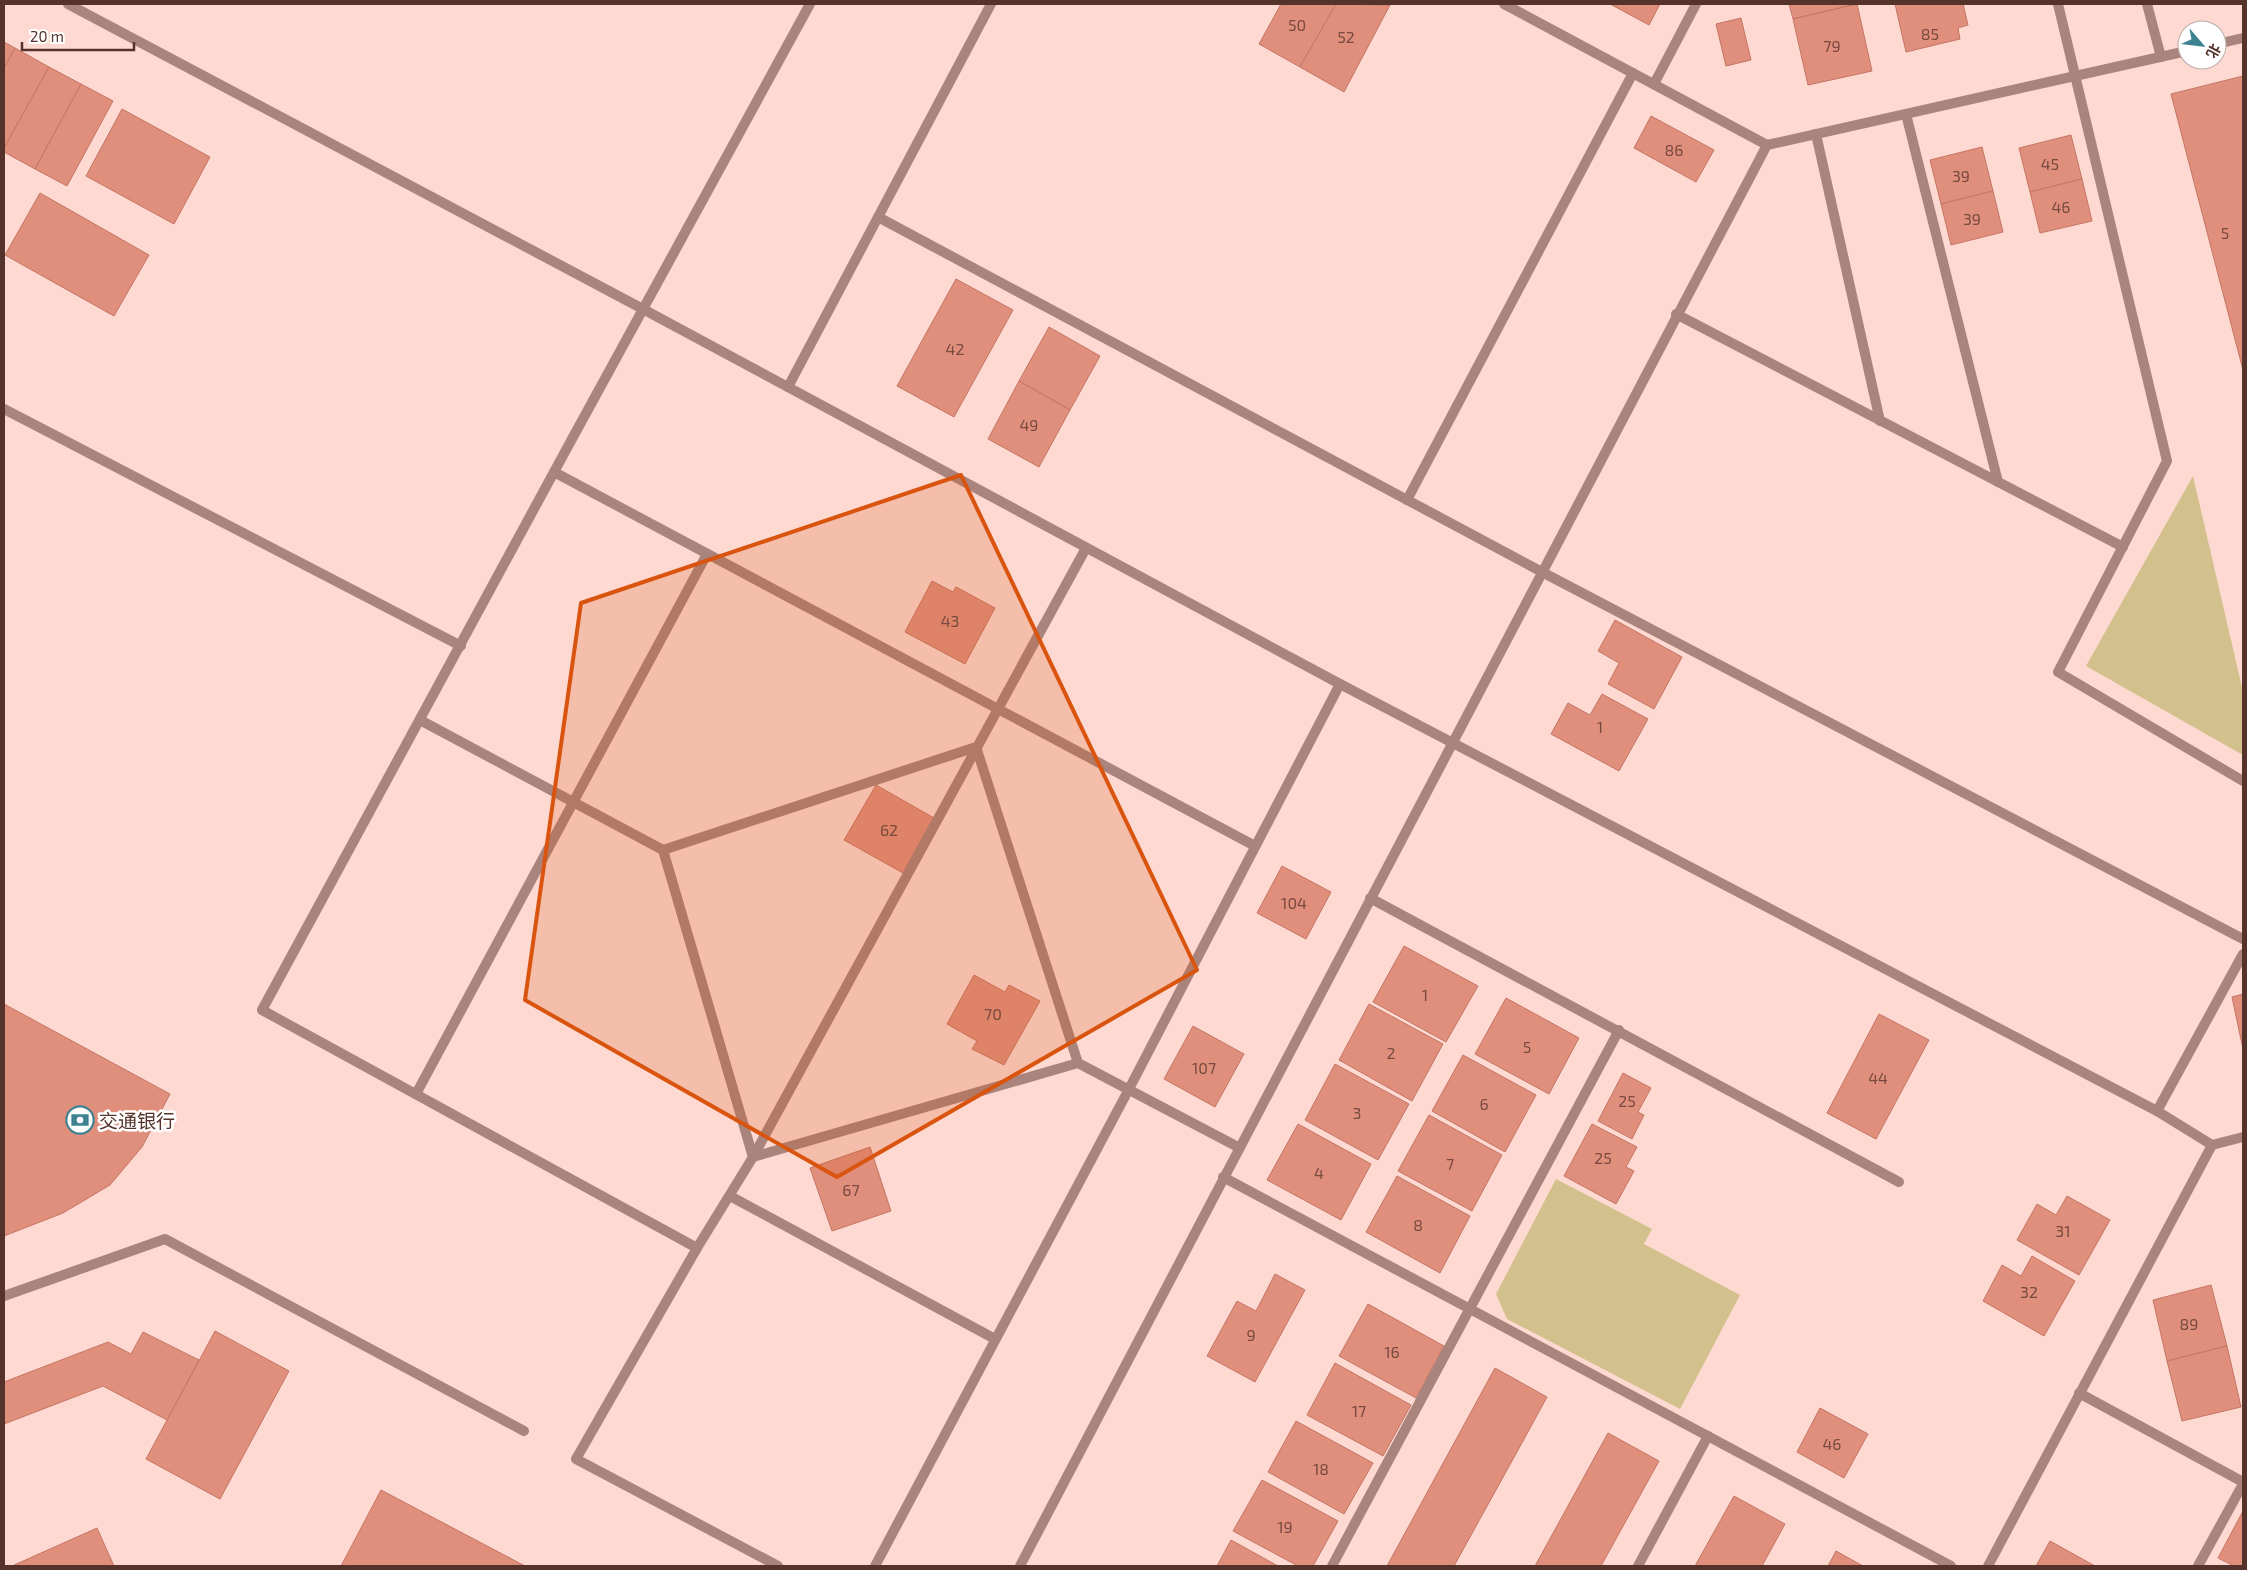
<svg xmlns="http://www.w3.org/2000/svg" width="2247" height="1570" font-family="'Exo 2','Noto Sans SC',sans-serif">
<rect width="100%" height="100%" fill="#fdd9d1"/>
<g fill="#d2c18c">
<path d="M2193,476L2243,692V755L2086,666Z"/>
<path d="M1556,1179L1652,1229L1644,1244L1740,1295L1680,1409L1507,1319L1496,1294Z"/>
</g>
<g fill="#e08f7d" stroke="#c57564">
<path d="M1281,4H1336L1300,67L1259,44Z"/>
<path d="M1336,4L1390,5L1344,92L1300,67Z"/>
<path d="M1610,4H1660L1649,25Z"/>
<path d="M1789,4H1857L1793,19Z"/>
<path d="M1857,4L1872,71L1808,85L1793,19Z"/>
<path d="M1895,4H1963L1968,25L1958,28L1960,39L1906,52Z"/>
<path d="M1741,18L1751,60L1726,66L1716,24Z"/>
<path d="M4,42L15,48L4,68Z"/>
<path d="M15,48L49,67L4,148V68Z"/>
<path d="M49,67L81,84L35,169L4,152V148Z"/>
<path d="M2243,76V370L2171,94Z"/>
<path d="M81,84L113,101L67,186L35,169Z"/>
<path d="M122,109L210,157L174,224L86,176Z"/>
<path d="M1651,116L1714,150L1696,182L1634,148Z"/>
<path d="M2071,135L2082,179L2030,192L2019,148Z"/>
<path d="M1982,147L1993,191L1941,204L1930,160Z"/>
<path d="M2082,179L2092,221L2040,233L2030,192Z"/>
<path d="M1993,191L2003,232L1951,245L1941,204Z"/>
<path d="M40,193L149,255L114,316L5,255Z"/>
<path d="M956,279L1013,310L954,417L897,386Z"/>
<path d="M1049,327L1100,356L1070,410L1019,381Z"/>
<path d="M1019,381L1070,410L1039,467L988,439Z"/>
<path d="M932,581L953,592L956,587L995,608L965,664L905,632Z"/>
<path d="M1615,620L1682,657L1654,709L1608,684L1619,663L1598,651Z"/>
<path d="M1602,694L1648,719L1619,771L1551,734L1568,703L1590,715Z"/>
<path d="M876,785L934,818L903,873L844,840Z"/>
<path d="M1282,866L1331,892L1306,939L1257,913Z"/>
<path d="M1404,946L1478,986L1446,1042L1373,1002Z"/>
<path d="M974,975L1005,992L1009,985L1040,1001L1004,1065L972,1049L977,1041L947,1024Z"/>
<path d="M2243,994V1049L2232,997Z"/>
<path d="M1506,998L1579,1038L1549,1094L1475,1054Z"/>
<path d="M4,1004L170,1094L142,1147L110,1185L63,1213L4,1236Z"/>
<path d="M1369,1004L1443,1044L1412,1101L1339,1060Z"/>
<path d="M1879,1014L1929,1040L1876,1139L1827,1113Z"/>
<path d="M1193,1026L1244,1054L1215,1107L1164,1079Z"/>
<path d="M1463,1055L1536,1095L1505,1152L1432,1111Z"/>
<path d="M1335,1064L1409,1104L1378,1160L1305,1120Z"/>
<path d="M1623,1073L1651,1088L1638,1112L1644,1115L1632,1139L1598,1121Z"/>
<path d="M1429,1115L1502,1155L1472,1211L1398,1171Z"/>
<path d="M1298,1124L1371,1164L1341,1220L1267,1180Z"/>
<path d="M1592,1124L1637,1147L1626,1167L1634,1171L1616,1204L1564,1176Z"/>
<path d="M870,1147L891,1211L832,1231L810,1168Z"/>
<path d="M1397,1176L1470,1216L1440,1273L1366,1232Z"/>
<path d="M2067,1196L2110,1220L2079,1275L2017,1240L2037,1204L2056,1215Z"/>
<path d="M2032,1256L2075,1281L2044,1336L1983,1301L2002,1265L2021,1276Z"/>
<path d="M1275,1274L1305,1290L1255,1382L1207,1356L1237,1301L1256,1311Z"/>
<path d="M2211,1285L2227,1346L2167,1361L2153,1300Z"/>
<path d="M1368,1304L1444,1346L1416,1398L1339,1356Z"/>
<path d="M215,1331L289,1371L220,1499L146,1459Z"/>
<path d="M143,1332L199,1360L167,1420L103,1386L4,1424V1382L108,1342L131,1354Z"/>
<path d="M2227,1346L2241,1407L2182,1421L2167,1361Z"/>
<path d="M1335,1363L1411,1405L1383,1456L1307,1415Z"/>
<path d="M1495,1368L1547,1397L1523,1441L1454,1566H1387Z"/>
<path d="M1820,1408L1868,1434L1844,1478L1797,1452Z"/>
<path d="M1296,1421L1373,1463L1344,1514L1268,1472Z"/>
<path d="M1608,1433L1659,1461L1601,1566H1535Z"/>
<path d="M1262,1480L1338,1521L1313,1566H1298L1233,1531Z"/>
<path d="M381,1490L525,1566H341Z"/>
<path d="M1734,1496L1785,1524L1762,1566H1695Z"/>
<path d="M2243,1511V1566H2234L2218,1558Z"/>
<path d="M97,1528L114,1566H12Z"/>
<path d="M1231,1540L1278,1566H1217Z"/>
<path d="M2050,1541L2095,1566H2036Z"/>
<path d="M1836,1551L1863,1566H1828Z"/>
</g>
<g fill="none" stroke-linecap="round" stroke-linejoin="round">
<g stroke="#a9847c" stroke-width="10">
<path d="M2058,4L2167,461L2058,672L2243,781"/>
<path d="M2147,4L2161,57"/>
<path d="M1654,84L1696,4"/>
<path d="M1906,114L1998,482"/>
<path d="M1816,134L1880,421"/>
<path d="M878,217L1542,572L2243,939"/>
<path d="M1676,314L2123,547"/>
<path d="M788,387L991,4"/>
<path d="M554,472L1255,846"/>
<path d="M1407,500L1633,73"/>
<path d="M420,720L663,850"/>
<path d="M976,747L1078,1063L753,1157L663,850Z"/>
<path d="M1370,898L1899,1182"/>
<path d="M1078,1063L1238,1147"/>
<path d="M416,1094L707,554"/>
<path d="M2157,1111L2243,954"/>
<path d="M730,1196L995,1339"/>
<path d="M697,1248L753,1157L1086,548"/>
<path d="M2079,1393L2243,1482"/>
<path d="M875,1566L1129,1089L1340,684"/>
<path d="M1332,1566L1619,1030"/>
<path d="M1638,1566L1708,1436"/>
<path d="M2198,1566L2243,1484"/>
</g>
<g stroke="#a9847c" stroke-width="10">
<path d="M68,4L641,308L1340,684L2157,1111L2212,1145L2243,1137"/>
<path d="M1504,4L1767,145L2187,51"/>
<path d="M2217,44L2243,38"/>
<path d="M4,409L461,646"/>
<path d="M1223,1177L1951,1566"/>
<path d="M4,1296L165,1239L524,1431"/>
<path d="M778,1566L576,1459L697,1248L262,1010C445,675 625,338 810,4"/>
<path d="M1020,1566L1767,145"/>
<path d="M1988,1566L2212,1145"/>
</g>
</g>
<path fill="#d9550f" fill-opacity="0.2" stroke="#d9550f" stroke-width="4" stroke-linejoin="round" d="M961,475L1197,970L837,1177L525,1000L581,603Z"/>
<defs>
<g id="bank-ring" transform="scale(1.4375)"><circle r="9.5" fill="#fff" stroke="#3e8291" stroke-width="1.5"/><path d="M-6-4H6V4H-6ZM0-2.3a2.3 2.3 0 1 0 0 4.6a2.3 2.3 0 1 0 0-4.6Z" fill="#3e8291"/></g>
</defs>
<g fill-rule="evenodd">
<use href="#bank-ring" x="80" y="1120"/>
</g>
<g text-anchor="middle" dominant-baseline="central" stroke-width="5" stroke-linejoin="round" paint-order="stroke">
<g font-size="16" fill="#784a40">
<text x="1297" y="24">50</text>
<text x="1930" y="33">85</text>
<text x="1346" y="36">52</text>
<text x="1832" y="45">79</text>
<text x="1674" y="149">86</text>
<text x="2050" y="163">45</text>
<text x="1961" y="175">39</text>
<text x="2061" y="206">46</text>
<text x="1972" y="218">39</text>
<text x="2225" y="232">5</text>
<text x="955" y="348">42</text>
<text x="1029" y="424">49</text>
<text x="950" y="620">43</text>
<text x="1600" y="726">1</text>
<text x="889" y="829">62</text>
<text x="1294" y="902">104</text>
<text x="1425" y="994">1</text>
<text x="993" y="1013">70</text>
<text x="1527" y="1046">5</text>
<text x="1391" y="1052">2</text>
<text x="1204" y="1067">107</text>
<text x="1878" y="1077">44</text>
<text x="1627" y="1100">25</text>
<text x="1484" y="1103">6</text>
<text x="1357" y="1112">3</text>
<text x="1603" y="1157">25</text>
<text x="1450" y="1163">7</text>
<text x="1319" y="1172">4</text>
<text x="851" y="1189">67</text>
<text x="1418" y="1224">8</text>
<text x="2063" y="1230">31</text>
<text x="2029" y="1291">32</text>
<text x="2189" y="1323">89</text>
<text x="1251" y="1334">9</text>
<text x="1392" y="1351">16</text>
<text x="1359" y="1410">17</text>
<text x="1832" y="1443">46</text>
<text x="1321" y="1468">18</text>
<text x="1285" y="1526">19</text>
</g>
<g font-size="19" fill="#55332b" stroke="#fff" text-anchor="start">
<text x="99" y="1120">交通银行</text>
</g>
</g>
<rect width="2247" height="1570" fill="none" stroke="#55332b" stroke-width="10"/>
<g transform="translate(2202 45) rotate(118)"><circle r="24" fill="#ffffff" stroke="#bbadaa"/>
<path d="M0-4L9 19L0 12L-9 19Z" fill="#3e8291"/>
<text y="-8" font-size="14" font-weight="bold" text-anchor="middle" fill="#55332b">北</text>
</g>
<path d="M22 42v8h112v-8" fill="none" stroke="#55332b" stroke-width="2.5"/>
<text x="30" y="42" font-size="15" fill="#55332b" stroke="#ffffff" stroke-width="4" paint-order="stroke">20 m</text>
</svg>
